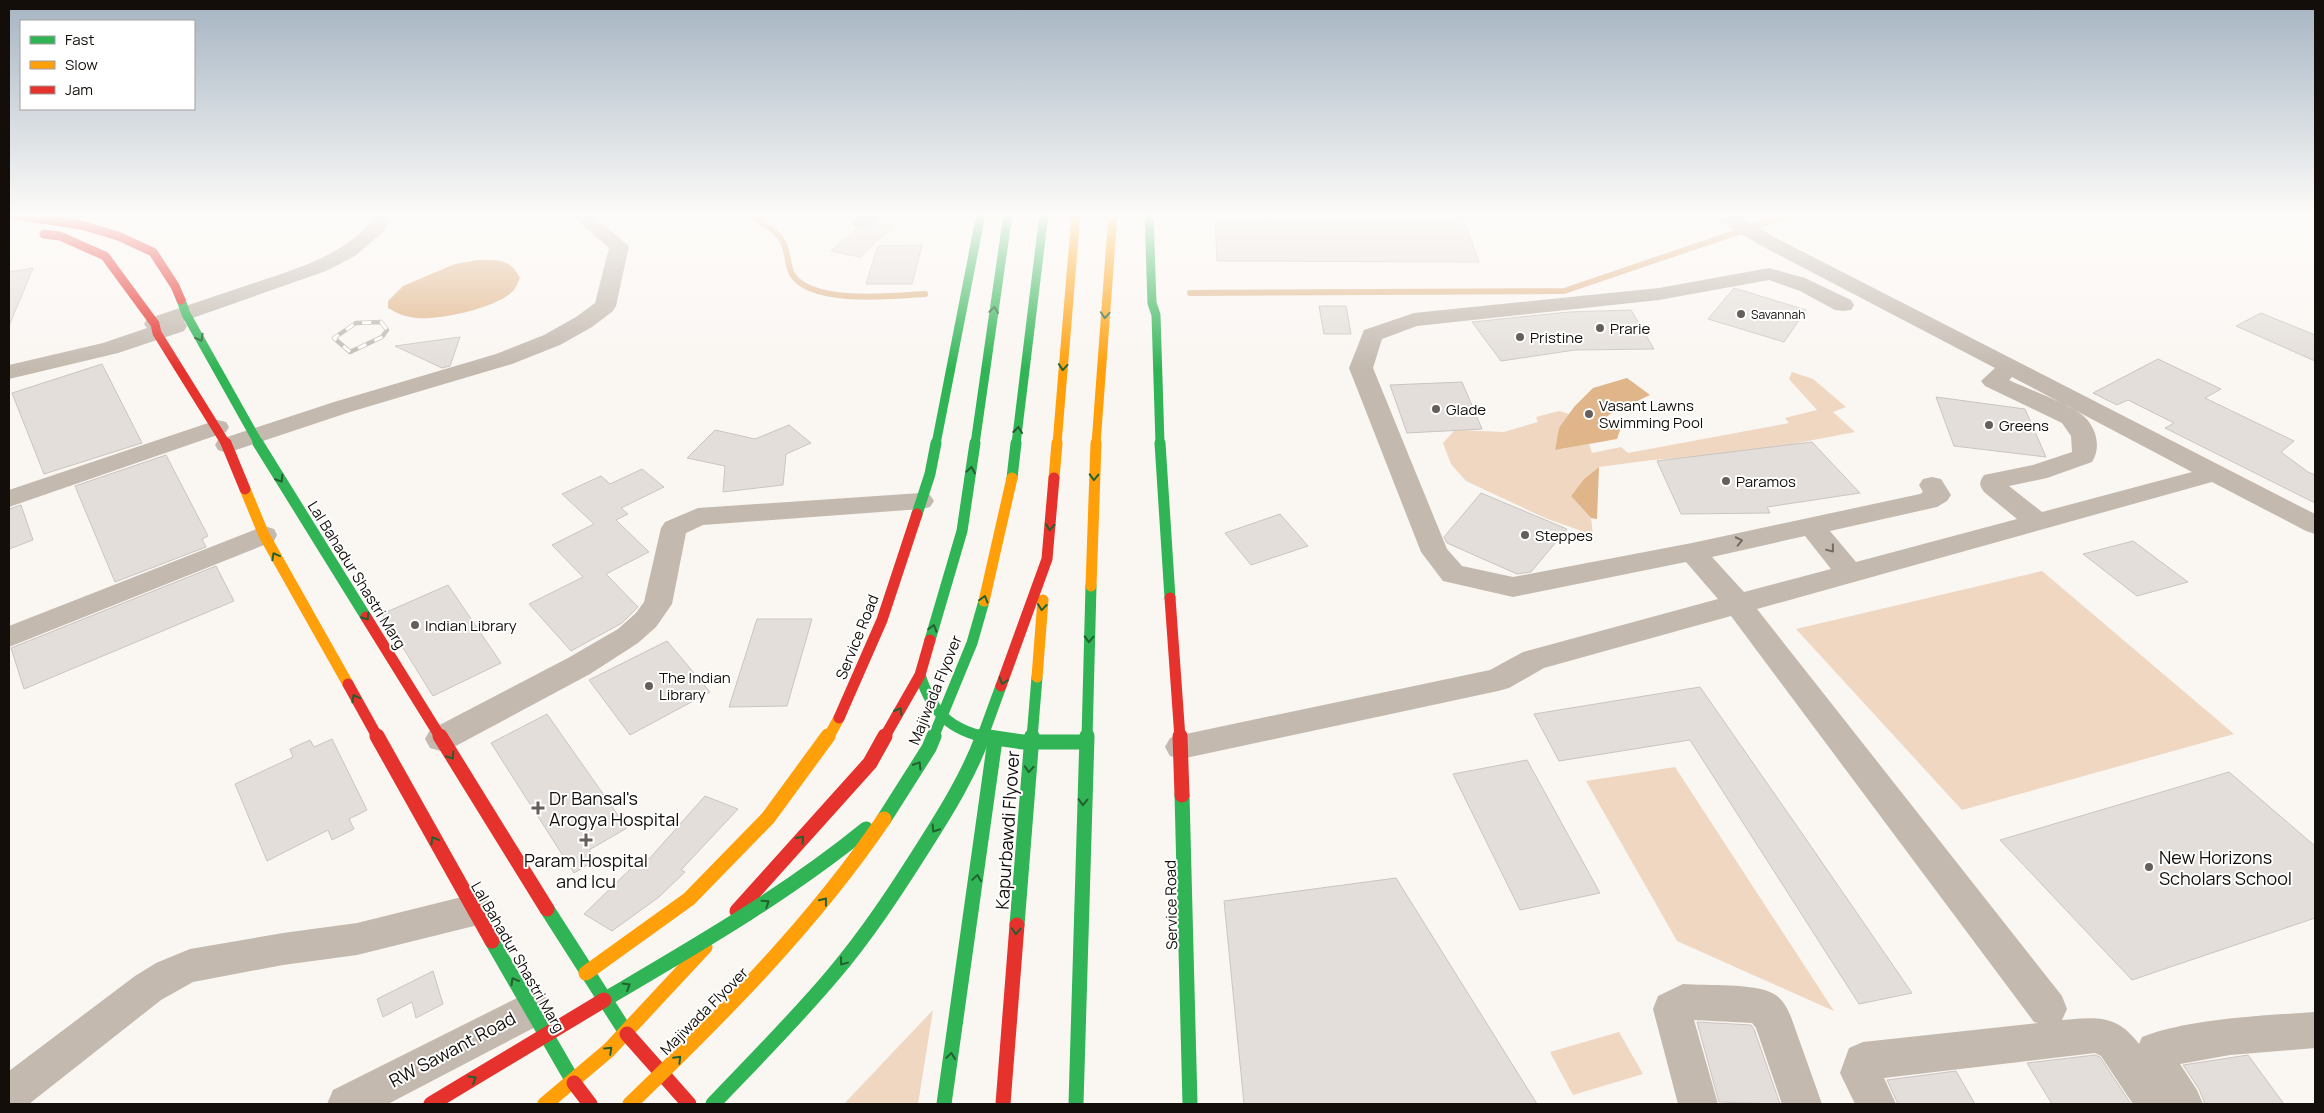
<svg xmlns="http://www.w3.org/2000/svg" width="2324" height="1113" font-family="Manrope,sans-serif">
<rect width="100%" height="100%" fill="#faf6f2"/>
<g fill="#efd7c2">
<path d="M1792,372L1813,379L1846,407L1833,412L1855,432L1740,454L1652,460L1599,467L1584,479L1571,496L1591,518L1593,535L1545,518L1466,481L1451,464L1443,443L1455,430L1504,432L1538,422L1536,417L1559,411L1569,414L1557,439L1555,450L1589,444L1592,453L1621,447L1628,453L1789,423L1785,418L1817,410L1789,379Z"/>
<path d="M2042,571L2234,734L1962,810L1796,629Z"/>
<path d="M1675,767L1834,1011L1677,941L1586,781Z"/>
<path d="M933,1010L918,1104H844Z"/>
<path d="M1619,1032L1643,1074L1573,1095L1550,1052Z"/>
</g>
<g fill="#e0b58a">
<path d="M478,260C498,260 510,258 520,278C518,282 516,288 513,291C496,308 440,320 417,318C406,317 398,314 388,308V301L403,286L455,264Z"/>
<path d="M1627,378L1650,395L1610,414L1603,420L1623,421L1617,439L1555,450L1559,428L1574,407L1593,388Z"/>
<path d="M1599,467L1597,519L1591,518L1571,496L1584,479Z"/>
</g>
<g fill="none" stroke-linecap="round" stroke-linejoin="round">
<g stroke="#e0b58a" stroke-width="6">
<path d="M749,214C762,223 780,231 785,247C788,256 788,266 792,274C810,305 894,296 925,294"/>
<path d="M1190,293L1564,291L1791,214"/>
</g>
</g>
<g fill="#e3ded9" stroke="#cac5c0">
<path d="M1215,214H1462L1479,262L1217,261Z"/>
<path d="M877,223L893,226L860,257L831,251L857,229H867Z"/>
<path d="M922,245L912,284H866L878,246Z"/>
<path d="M33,268L9,326V272Z"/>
<path d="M1734,288L1806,310L1784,342L1708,319Z"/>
<path d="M1319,306H1346L1351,334H1324Z"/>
<path d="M1631,310L1654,349L1575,350L1501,361L1472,322L1569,312Z"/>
<path d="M2261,313L2315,335V361L2236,326Z"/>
<path d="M460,337L450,366L442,368L395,346Z"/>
<path d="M2158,359L2221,389L2205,398L2294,441L2281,452L2308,472L2315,475V503L2165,428L2174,423L2128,400L2117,405L2093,393Z"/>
<path d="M102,364L142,443L44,474L12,393Z"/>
<path d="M1462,382L1482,429L1407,433L1390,385Z"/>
<path d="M1936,397L2025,409L2046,457L1954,446Z"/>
<path d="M789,425L811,443L786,454L783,485L723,492L725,466L687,458L715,430L755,439Z"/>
<path d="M1812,442L1860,493L1767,507L1770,513L1681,514L1657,461Z"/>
<path d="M166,455L208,536L202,539L206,547L115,582L75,486Z"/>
<path d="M642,469L664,487L621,508L628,514L616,520L649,552L606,574L638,607L622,623L571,651L529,604L583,577L552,545L594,524L562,494L601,476L610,484Z"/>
<path d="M1481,493L1567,529L1531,572L1517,574L1447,543L1444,537Z"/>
<path d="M21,505L33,540L9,549V509Z"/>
<path d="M1280,514L1308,546L1251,565L1225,533Z"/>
<path d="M2133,541L2188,582L2137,596L2083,554Z"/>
<path d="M216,566L234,601L24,689L11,648Z"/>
<path d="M448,585L501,663L433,696L382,614Z"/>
<path d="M757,619H812L787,706L729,707Z"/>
<path d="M667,641L710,692L630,735L589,680Z"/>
<path d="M1700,687L1799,829L1912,993L1859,1004L1690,740L1559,761L1534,714Z"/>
<path d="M547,714L627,828L589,850L596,860L574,873L491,743Z"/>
<path d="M332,739L367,810L349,819L354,829L332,840L328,830L267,861L235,784L293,757L290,749L310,740L314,747Z"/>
<path d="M1527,760L1600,893L1520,910L1453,774Z"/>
<path d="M2229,772L2315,846V918L2132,980L2000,840Z"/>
<path d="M705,796L738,809L681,870L685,872L659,897L612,931L584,914L646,854L649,859Z"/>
<path d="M1396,878L1537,1104H1244L1224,901Z"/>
<path d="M433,971L443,1004L416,1018L412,1002L383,1017L377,999Z"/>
<path d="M1697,1022L1751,1025L1754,1029L1780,1104L1719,1102Z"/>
<path d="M2095,1055L2100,1057L2131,1104H2052L2027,1063Z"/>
<path d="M2248,1055L2284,1104H2205L2199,1089L2183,1065Z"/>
<path d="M1956,1071L1975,1104H1898L1887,1080Z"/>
</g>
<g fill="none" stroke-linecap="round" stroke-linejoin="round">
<g fill="#c3b9af" fill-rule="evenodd">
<path d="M377,214H396L385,230L355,256L326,271L184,321L187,326L184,331L118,353L9,379V365L103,343L147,328L144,324L147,319C180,308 212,297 245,286C291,270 347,257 377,214Z"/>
<path d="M570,214H591L629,246L616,306L613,311L592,327L560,345L512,364L350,412L227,453L218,450L215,445L218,440L334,402L496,354L544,335L576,317L595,303L609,248Z"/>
<path d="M861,214H883C876,224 866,230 854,227L851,223Z"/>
<path d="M1711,214H1734L1774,237L2315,514V534L2306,531L2212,482L1757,609L2062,996L2067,1009L2062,1020C2096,1017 2117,1014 2139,1044L2142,1037C2191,1018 2262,1016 2315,1012V1048L2230,1055L2180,1064L2197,1090L2203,1104H2133L2101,1056L2095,1053L1884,1078L1896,1104H1855L1840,1073L1849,1048L1863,1042L2038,1023L2034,1022L1731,616L1544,668L1509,688L1498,691L1181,759L1170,756L1165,747L1170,738L1181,735L1490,670L1523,652L1718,599L1686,562L1513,597L1443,581L1421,552L1349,368L1364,330L1414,313L1659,288L1769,268L1805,278L1851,300L1854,305L1851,310L1843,311L1835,310L1800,291L1769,280L1659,300L1417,326L1382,339L1373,368L1447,549L1462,566L1513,577L1692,543L1920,494L1923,492L1919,485L1923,479L1932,477L1941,479L1951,495L1947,501L1937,507L1830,531L1856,562L2017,519L1984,492C1979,485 1979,482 1984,475L2033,465L2072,452L2071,436L2062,423L1985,386L1981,381L1995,368L1760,245L1714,218ZM2012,377L2192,472L2042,512L2009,486L2047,478L2092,462C2102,447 2096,425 2081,414C2062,401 2030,390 2009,380ZM1805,536L1831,569L1744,592L1712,557Z"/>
<path d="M217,420L226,422L229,427L226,432L9,507V490Z"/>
<path d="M921,493L930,495L934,501L930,507L921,509L703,525L686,533L672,604L656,627L638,643L590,674L452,748L441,751L430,748L425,739L430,730L568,658L618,629L636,613L644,602L661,528L665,522L698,508Z"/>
<path d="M264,526L274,529L277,535L274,541L9,647V626Z"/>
<path d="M474,894L487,899L492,910L487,921L474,926L357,955L283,965L193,982L161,1000L29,1104H9V1071L135,976L156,963L190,949L283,933L357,923Z"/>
<path d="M1683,984C1706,986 1754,983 1772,993C1782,998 1787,1007 1791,1017L1822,1104H1782L1756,1028L1752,1023L1694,1020L1718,1104H1678L1653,1009L1658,996Z"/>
<path d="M531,991L545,996L550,1009L545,1022L388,1104H327L333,1090Z"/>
</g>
<g stroke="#30b455" stroke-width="9">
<path d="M1149,214L1152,303L1156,315L1160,444"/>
<path d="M181,300L186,314L259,444"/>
<path d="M936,444L981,214"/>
<path d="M975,444L1008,214"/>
<path d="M1016,444L1044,214"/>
</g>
<g stroke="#30b455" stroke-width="11">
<path d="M258,443L366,617"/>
<path d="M1160,443L1170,598"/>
<path d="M1012,478L1016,443"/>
<path d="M917,514L930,474L936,443"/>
<path d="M930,640L962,531L975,443"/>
<path d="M920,675C932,712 949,730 989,738"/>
<path d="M1087,738L1091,586"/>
</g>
<g stroke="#30b455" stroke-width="15">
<path d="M982,736L1023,742H1085"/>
<path d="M1182,795L1190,1104"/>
<path d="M547,909L627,1034"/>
<path d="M492,941L574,1083"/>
<path d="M944,1104L995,740"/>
<path d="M1076,1104L1087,736"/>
</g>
<g stroke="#ff9f0a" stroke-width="9">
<path d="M1057,444L1076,214"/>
<path d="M1096,444L1113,214"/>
</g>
<g stroke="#ff9f0a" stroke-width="11">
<path d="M1054,478L1057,443"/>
<path d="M245,489L264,535L348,684"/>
<path d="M1091,586L1096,443"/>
<path d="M828,738L839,718"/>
</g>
<g stroke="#ff9f0a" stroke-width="15">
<path d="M586,973L689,899L768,818L828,736"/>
<path d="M545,1104L609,1050L705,947"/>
</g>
<g stroke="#e5322d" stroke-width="9">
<path d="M9,214L81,225L118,236L153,252L175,286L181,300"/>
<path d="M44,234L60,236L105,256L155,324L157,333L226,444"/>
</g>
<g stroke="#e5322d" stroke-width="11">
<path d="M226,443L245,489"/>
<path d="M1170,598L1180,738"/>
<path d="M366,617L441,738"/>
<path d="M348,684L378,738"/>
<path d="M839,718L882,620L917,514"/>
<path d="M884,738L920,675L930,640"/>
</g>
<g stroke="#e5322d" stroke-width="15">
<path d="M377,736L492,941"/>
<path d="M440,736L547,909"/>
<path d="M1180,736L1182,795"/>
<path d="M737,911L870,763L885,736"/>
<path d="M627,1034L689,1104"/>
<path d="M574,1083L590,1104"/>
</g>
<g stroke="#bfbab2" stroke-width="4.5">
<path id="rail" d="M381,322L387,330L382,337L350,352L334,338L356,323Z"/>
</g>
<use href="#rail" stroke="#fff" stroke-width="3" stroke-dasharray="9" stroke-linecap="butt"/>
<g stroke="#30b455" stroke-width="11">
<path d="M933,738L972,643L984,601"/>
<path d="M982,738L1001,686"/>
<path d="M1032,738L1037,677"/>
</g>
<g stroke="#30b455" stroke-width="15">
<path d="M884,819L929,748L934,736"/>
<path d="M1017,925L1032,736"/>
<path d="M604,1000C694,947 785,895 866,829"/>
<path d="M713,1104C753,1062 794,1021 832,976C867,935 897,889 926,843C947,810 969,774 983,736"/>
</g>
<g stroke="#ff9f0a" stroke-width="11">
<path d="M984,601L1012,478"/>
<path d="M1037,677L1043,600"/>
</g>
<path stroke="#ff9f0a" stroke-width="15" d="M630,1104C722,1015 812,925 884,819"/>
<path stroke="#e5322d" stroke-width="11" d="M1001,686L1047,559L1054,478"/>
<g stroke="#e5322d" stroke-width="15">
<path d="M431,1104L604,1000"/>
<path d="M1003,1104L1017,925"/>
</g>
</g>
<defs><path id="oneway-chevron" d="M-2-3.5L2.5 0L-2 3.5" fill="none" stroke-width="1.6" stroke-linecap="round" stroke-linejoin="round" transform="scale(1.25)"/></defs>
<g stroke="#22612f">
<use href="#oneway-chevron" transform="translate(994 310) rotate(-82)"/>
<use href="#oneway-chevron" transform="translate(1105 315) rotate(94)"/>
<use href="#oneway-chevron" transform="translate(200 338) rotate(61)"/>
<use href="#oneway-chevron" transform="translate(1063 367) rotate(95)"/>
<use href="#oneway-chevron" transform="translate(1018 430) rotate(-83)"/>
<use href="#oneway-chevron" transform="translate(971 470) rotate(-81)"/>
<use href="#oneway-chevron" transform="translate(1094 477) rotate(92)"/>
<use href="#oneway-chevron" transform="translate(280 479) rotate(58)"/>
<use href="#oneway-chevron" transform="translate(1050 527) rotate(95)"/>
<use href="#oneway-chevron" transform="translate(275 556) rotate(-119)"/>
<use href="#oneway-chevron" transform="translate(984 599) rotate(-74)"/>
<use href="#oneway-chevron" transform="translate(1042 607) rotate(96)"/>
<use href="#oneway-chevron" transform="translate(366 617) rotate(58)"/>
<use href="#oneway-chevron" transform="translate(933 628) rotate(-74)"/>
<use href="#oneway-chevron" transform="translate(1089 639) rotate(92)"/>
<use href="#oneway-chevron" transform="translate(1003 681) rotate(109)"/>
<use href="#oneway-chevron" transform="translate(355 698) rotate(-119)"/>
<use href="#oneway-chevron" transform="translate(899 711) rotate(-60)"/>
<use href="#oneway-chevron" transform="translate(451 756) rotate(58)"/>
<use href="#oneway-chevron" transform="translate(918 765) rotate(-58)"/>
<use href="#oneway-chevron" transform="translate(1029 769) rotate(94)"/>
<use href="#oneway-chevron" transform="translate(1083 802) rotate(91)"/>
<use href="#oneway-chevron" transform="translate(935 829) rotate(122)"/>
<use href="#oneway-chevron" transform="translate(801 839) rotate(-48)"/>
<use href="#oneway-chevron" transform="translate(434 840) rotate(-119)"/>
<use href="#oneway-chevron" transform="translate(977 878) rotate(-82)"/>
<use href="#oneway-chevron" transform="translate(824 901) rotate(-52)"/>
<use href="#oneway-chevron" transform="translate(766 903) rotate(-33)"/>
<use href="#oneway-chevron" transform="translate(1016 931) rotate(94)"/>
<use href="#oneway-chevron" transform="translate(843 962) rotate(127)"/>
<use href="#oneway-chevron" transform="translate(514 981) rotate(-120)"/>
<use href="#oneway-chevron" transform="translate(627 986) rotate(-31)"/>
<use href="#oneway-chevron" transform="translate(609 1050) rotate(-43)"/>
<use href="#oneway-chevron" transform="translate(951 1056) rotate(-82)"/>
<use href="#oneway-chevron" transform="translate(678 1059) rotate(-45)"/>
<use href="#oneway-chevron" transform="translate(473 1079) rotate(-31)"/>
</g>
<g stroke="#746c64">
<use href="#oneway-chevron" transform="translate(1739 541) rotate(-12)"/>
<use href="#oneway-chevron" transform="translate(1831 549) rotate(51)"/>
</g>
<linearGradient id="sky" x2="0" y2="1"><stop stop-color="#a5b4c2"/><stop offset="0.58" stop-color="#fdfbf9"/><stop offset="1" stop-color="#fdfbf9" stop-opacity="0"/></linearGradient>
<rect width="2324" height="370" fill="url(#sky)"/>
<g fill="#645f5b" stroke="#fff" stroke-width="2">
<circle cx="1741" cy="314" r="5"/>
<circle cx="1600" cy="328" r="5"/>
<circle cx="1520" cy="337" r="5"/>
<circle cx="1436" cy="409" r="5"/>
<circle cx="1589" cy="414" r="5"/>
<circle cx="1989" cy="425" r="5"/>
<circle cx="1726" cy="481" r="5"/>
<circle cx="1525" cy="535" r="5"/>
<circle cx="415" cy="625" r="5"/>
<circle cx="649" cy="686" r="5"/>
<path d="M535.5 800.5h5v5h5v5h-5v5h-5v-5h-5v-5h5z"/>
<path d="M583.5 832.5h5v5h5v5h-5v5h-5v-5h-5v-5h5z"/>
<circle cx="2149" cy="867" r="5"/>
</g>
<g text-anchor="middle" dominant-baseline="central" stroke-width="4" stroke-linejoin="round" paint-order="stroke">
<g font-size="12" fill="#130e09" stroke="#fff" text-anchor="start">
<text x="1751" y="314">Savannah</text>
</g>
<g font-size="15" fill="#130e09" stroke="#fff" text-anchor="start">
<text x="1610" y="328">Prarie</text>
<text x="1530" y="337">Pristine</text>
<text x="1599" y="405">Vasant Lawns<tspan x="1599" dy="17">Swimming Pool</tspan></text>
<text x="1446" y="409">Glade</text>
<text x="1999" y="425">Greens</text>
<text x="1736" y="481">Paramos</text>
<text x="1535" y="535">Steppes</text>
<text x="425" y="625">Indian Library</text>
<text x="659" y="677">The Indian<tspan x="659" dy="17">Library</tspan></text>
</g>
<g font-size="15" fill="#130e09" stroke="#fff">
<text transform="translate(357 575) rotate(58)">Lal Bahadur Shastri Marg</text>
<text transform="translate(857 637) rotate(-68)">Service Road</text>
<text transform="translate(935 690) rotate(-68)">Majiwada Flyover</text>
<text transform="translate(1171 905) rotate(-91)">Service Road</text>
<text transform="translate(518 957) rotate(60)">Lal Bahadur Shastri Marg</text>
<text transform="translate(704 1011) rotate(-45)">Majiwada Flyover</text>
</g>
<g font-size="18" fill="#130e09" stroke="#fff" text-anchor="start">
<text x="549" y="798">Dr Bansal's<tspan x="549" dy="21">Arogya Hospital</tspan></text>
<text x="2159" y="857">New Horizons<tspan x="2159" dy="21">Scholars School</tspan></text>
<text x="586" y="860" text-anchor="middle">Param Hospital<tspan x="586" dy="21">and Icu</tspan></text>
</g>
<g font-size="18" fill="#130e09" stroke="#fff">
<text transform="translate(1007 830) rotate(-86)">Kapurbawdi Flyover</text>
<text transform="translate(452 1049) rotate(-28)">RW Sawant Road</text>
</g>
</g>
<rect width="2324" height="1113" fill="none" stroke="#130e09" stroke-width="20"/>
<rect x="20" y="20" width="175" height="90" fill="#ffffff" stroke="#a19f9d"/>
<rect x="30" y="36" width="25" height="8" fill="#30b455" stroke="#a19f9d"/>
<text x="65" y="45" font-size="15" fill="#130e09">Fast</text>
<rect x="30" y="61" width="25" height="8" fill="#ff9f0a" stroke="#a19f9d"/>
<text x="65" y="70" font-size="15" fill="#130e09">Slow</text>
<rect x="30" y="86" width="25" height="8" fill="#e5322d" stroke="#a19f9d"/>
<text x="65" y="95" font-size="15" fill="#130e09">Jam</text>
</svg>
